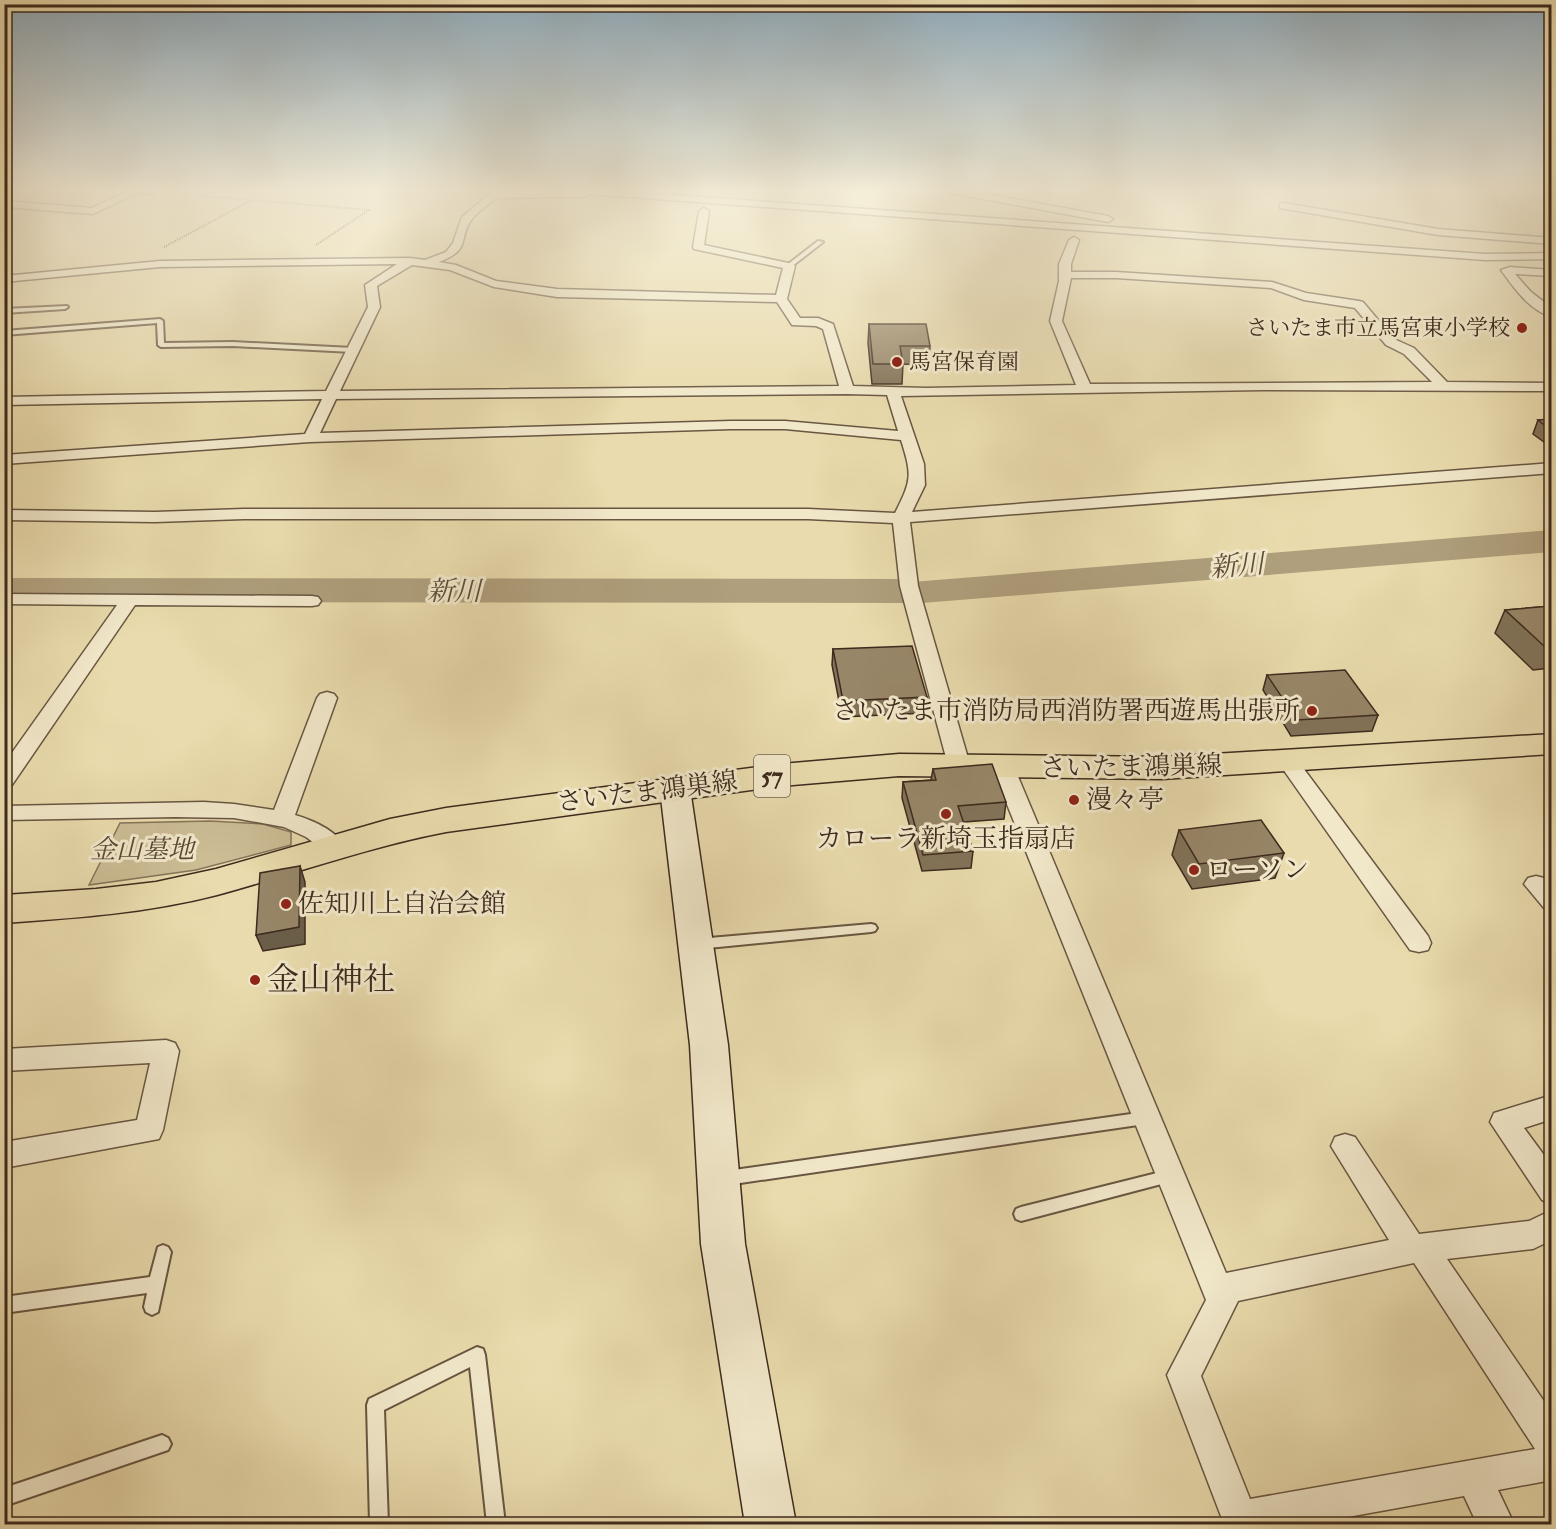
<svg xmlns="http://www.w3.org/2000/svg" width="1556" height="1529" font-family="'IM FELL Double Pica','Noto Serif JP',serif">
<rect width="100%" height="100%" fill="#e9dbad"/>
<filter id="stains"><feTurbulence type="fractalNoise" baseFrequency=".00333" numOctaves="4"/><feColorMatrix values="0 0 0 0 .2 0 0 0 0 .09 0 0 0 0 .02 0 0 0 .5 -.17"/></filter>
<radialGradient id="worn" r=".72"><stop offset=".6" stop-color="#630" stop-opacity="0"/><stop offset="1" stop-color="#630" stop-opacity=".3"/></radialGradient>
<path fill="#ccbd95" stroke="#85745a" stroke-width="1.5" d="M210,821L263,824L291,832V845L196,870L89,885L120,823Z"/>
<g fill="none" stroke-linecap="round" stroke-linejoin="round">
<path fill="#af9f7c" fill-rule="evenodd" d="M1552,530V552L922,603L912,600L903,603L4,602V578L903,579L912,582Z"/>
<g stroke="#695642" stroke-width="4">
<g id="lane">
<path d="M818,241L823,242L791,267H787V265Z"/>
<path d="M67,306L68,307L65,309L4,313V309Z"/>
<path d="M160,319L163,321L164,343L233,342L353,348L356,350L353,352L233,346L161,347L158,345L157,323L4,335V331Z"/>
<path d="M871,924L875,925L877,928L875,931L871,932L698,949L694,947L692,944L694,941L698,939Z"/>
<path d="M1145,1112L1150,1114L1152,1118L1150,1122L1145,1124L727,1185L722,1183L720,1178L722,1173L727,1171Z"/>
<path d="M1169,1170L1174,1171L1176,1176L1174,1181L1169,1182L1021,1221L1016,1219L1014,1214L1016,1209L1021,1207Z"/>
<path d="M163,1245L168,1247L171,1252L158,1312L152,1315L146,1312L144,1307L147,1293L4,1313V1297L150,1277L158,1247Z"/>
<path d="M477,1347L483,1349L485,1355L505,1524H487L470,1367L384,1410L388,1524H370L367,1405L369,1399Z"/>
<path d="M162,1435L168,1438L171,1444L168,1450L4,1506V1488Z"/>
</g>
</g>
<g stroke="#695642" stroke-width="3">
<g id="street">
<path d="M130,190L156,191L151,194L138,193L93,214L4,207V201L92,208Z"/>
<path d="M512,190H604L1485,254L1552,253V259L1485,260L589,194L584,197L497,198C489,204 478,211 472,219C457,239 473,249 439,262L456,265L496,281L557,289L776,295L783,268L694,249L693,247L699,211L704,208L709,211L704,245L793,264L795,266L787,299L800,318H818L833,324L853,386L926,388L1076,385L1050,321L1059,281V264L1069,240L1074,237L1079,240L1071,264V272H1116L1272,282L1306,293L1359,301L1363,302L1394,339L1414,348L1447,382L1552,383V391L1262,390L901,396L924,464L925,485L912,512L1552,463V473L910,522L918,586L970,765L966,770L959,772L952,770L948,765L900,586L893,523L808,519H244L155,522L4,520V510L155,512L244,509H808L895,513C912,480 912,475 901,440L785,429H731L310,442L4,464V455L305,434L322,399L4,405V397L326,391L368,307L365,285L397,264L160,267L4,282V276L160,261L410,258L425,260L446,252L453,243L462,217L491,193ZM412,265L450,270L494,287L557,297L777,302L792,325L816,326L823,329L839,386L340,391L380,307L377,286ZM1071,278H1116L1271,288L1304,300L1355,308L1386,345L1404,354L1432,382L1090,384L1062,321ZM847,394L887,395L898,431L785,421H731L320,433L336,399Z"/>
<path d="M946,190H965L1108,216L1113,219L1108,222L951,193Z"/>
<path d="M1284,203L1438,229L1552,238V244L1438,235L1280,208V204Z"/>
<path d="M1510,267L1552,270V276L1515,274L1531,292L1552,308V317C1529,310 1514,288 1501,270Z"/>
<path d="M4,594L312,596L318,597L321,601L318,605L312,606L135,605L12,785L4,787V764L117,605L4,604Z"/>
<path d="M327,692L334,694L337,698L295,815C312,820 335,830 345,846L342,852L334,854L326,852L306,837L284,827L234,818L175,817L4,820V806L204,802L234,804L274,810L317,698L320,694Z"/>
<path d="M1288,755L1295,757L1428,936L1431,943L1428,950L1419,952L1410,950L1278,762L1281,757Z"/>
<path d="M1003,760L1010,762L1014,767L1226,1273L1389,1240L1331,1146L1335,1137L1345,1134L1355,1137L1419,1234L1529,1221L1552,1210V1240L1533,1249L1447,1259L1552,1413V1480L1498,1490L1514,1524H1477L1464,1496L1309,1524H1224L1167,1375L1206,1300L992,767L996,762ZM1414,1263L1535,1449L1250,1499L1201,1376L1238,1301Z"/>
<path d="M1536,876L1544,878L1552,886V910L1544,908L1524,884L1528,878Z"/>
<path d="M166,1040L175,1043L179,1051L163,1130L159,1139L4,1168V1142L137,1120L150,1063L4,1071V1049Z"/>
<path d="M1552,1095V1119L1524,1128L1552,1166V1204L1542,1200L1490,1122L1494,1113Z"/>
</g>
</g>
<g stroke="#3e2a1e" stroke-width="3">
<path id="secondary" d="M675,779L686,782L690,789L728,1045L745,1244L796,1524H745L701,1244L690,1045L660,789L664,782Z"/>
</g>
<g stroke="#3e2a1e" stroke-width="3">
<path id="primary" d="M1552,734V754L1162,779L899,776L781,786L446,832C368,847 294,874 217,895C147,913 76,918 4,923V895L96,889L156,882L216,869L390,819L446,808L781,764L899,754L1162,757Z"/>
</g>
<g stroke="#3e2a1e" stroke-width="2" stroke-dasharray="1 1.5" stroke-linecap="butt">
<path d="M458,190L472,192"/>
<path d="M1491,190L1497,205"/>
<path d="M167,193L369,210L316,245"/>
<path d="M164,247L252,200"/>
</g>
<use href="#lane" fill="#f1e8ca" fill-rule="evenodd"/>
<use href="#street" fill="#f1e8ca" fill-rule="evenodd"/>
<use href="#secondary" fill="#f1e8ca" fill-rule="evenodd"/>
<use href="#primary" fill="#e9dbad" fill-rule="evenodd"/>
</g>
<g fill="#827359" stroke="#3e2a1e" stroke-width="1.5">
<path d="M869,324L930,346L929,365L903,364L902,384H872L868,343Z"/>
<path d="M1551,419V447L1533,434L1538,420Z"/>
<path d="M1551,606V668L1533,670L1495,633L1505,610Z"/>
<path d="M833,649L927,697L925,713L842,717L832,665Z"/>
<path d="M1267,675L1378,715L1372,731L1291,736L1263,690Z"/>
<path d="M933,769L1006,802L1004,819L964,822L973,851L971,868L922,871L902,798L903,782L931,780Z"/>
<path d="M1179,830L1284,853L1275,878L1192,889L1172,855Z"/>
</g>
<path fill="#6a5e49" stroke="#3e2a1e" stroke-width="1.5" d="M300,866L305,882V944L263,951L256,935Z"/>
<g fill="#978668" stroke="#3e2a1e" stroke-width="1.5">
<path d="M869,324H926L930,346H900L903,364H873Z"/>
<path d="M1551,419V430L1538,420Z"/>
<path d="M1551,606V646H1544L1505,610Z"/>
<path d="M912,646L927,697L843,701L833,649Z"/>
<path d="M1345,670L1378,715L1297,720L1267,675Z"/>
<path d="M992,764L1006,802L958,806L973,851L923,855L903,782L936,780L933,769Z"/>
<path d="M1261,820L1284,853L1199,864L1179,830Z"/>
<path d="M300,866L299,927L256,935L260,873Z"/>
</g>
<linearGradient id="sky" x2="0" y2="1"><stop stop-color="#91acbd"/><stop offset="0.47" stop-color="#f5efda"/><stop offset="1" stop-color="#f5efda" stop-opacity="0"/></linearGradient>
<rect width="1556" height="404" fill="url(#sky)"/>
<g fill="#8f2418" stroke="#f1e8ca" stroke-width="2">
<circle cx="1522" cy="328" r="6"/>
<circle cx="897" cy="362" r="6"/>
<circle cx="1312" cy="711" r="6"/>
<circle cx="1074" cy="800" r="6"/>
<circle cx="946" cy="814" r="6"/>
<circle cx="1194" cy="870" r="6"/>
<circle cx="286" cy="904" r="6"/>
<circle cx="255" cy="980" r="6"/>
</g>
<g text-anchor="middle" dominant-baseline="central" stroke-width="6" stroke-linejoin="round" paint-order="stroke">
<g font-size="22" fill="#3e2a1e" stroke="#f1e8ca" text-anchor="end">
<text x="1510" y="328">さいたま市立馬宮東小学校</text>
<text x="909" y="362" text-anchor="start">馬宮保育園</text>
</g>
<rect fill="#f1e8ca" stroke="#746352" stroke-width="1.5" x="754" y="755" width="36" height="42" rx="4.5"/>
<g font-size="24" font-weight="bold" fill="#3e2a1e">
<text x="772" y="776">57</text>
</g>
<g font-size="26" fill="#3e2a1e" stroke="#f1e8ca" text-anchor="start">
<text x="1300" y="711" text-anchor="end">さいたま市消防局西消防署西遊馬出張所</text>
<text x="1086" y="800">漫々亭</text>
<text x="946" y="839" text-anchor="middle">カローラ新埼玉指扇店</text>
<text x="1206" y="870">ローソン</text>
<text x="298" y="904">佐知川上自治会館</text>
</g>
<g font-size="26" fill="#3e2a1e" stroke="#f1e8ca">
<text transform="translate(1131 767) rotate(-1)">さいたま鴻巣線</text>
<text transform="translate(647 792) rotate(-7)">さいたま鴻巣線</text>
</g>
<g font-size="26" font-style="italic" fill="#5a4736" stroke="#f1e8ca">
<text x="142" y="850">金山墓地</text>
</g>
<g font-size="27" font-style="italic" fill="#604d3a" stroke="#f1e8ca">
<text transform="translate(1237 566) rotate(-5)">新川</text>
<text x="454" y="591">新川</text>
</g>
<g font-size="32" fill="#3e2a1e" stroke="#f1e8ca" text-anchor="start">
<text x="267" y="980">金山神社</text>
</g>
</g>
<rect width="1556" height="1529" fill="none" stroke="#e9dbad" stroke-width="24"/>
<rect x="6" y="6" width="1544" height="1517" fill="none" stroke="#3e2a1e" stroke-width="3"/>
<rect x="12" y="12" width="1532" height="1505" fill="none" stroke="#3e2a1e" stroke-width="1.5"/>
<rect width="100%" height="100%" filter="url(#stains)"/>
<rect width="100%" height="100%" fill="url(#worn)"/>
</svg>
